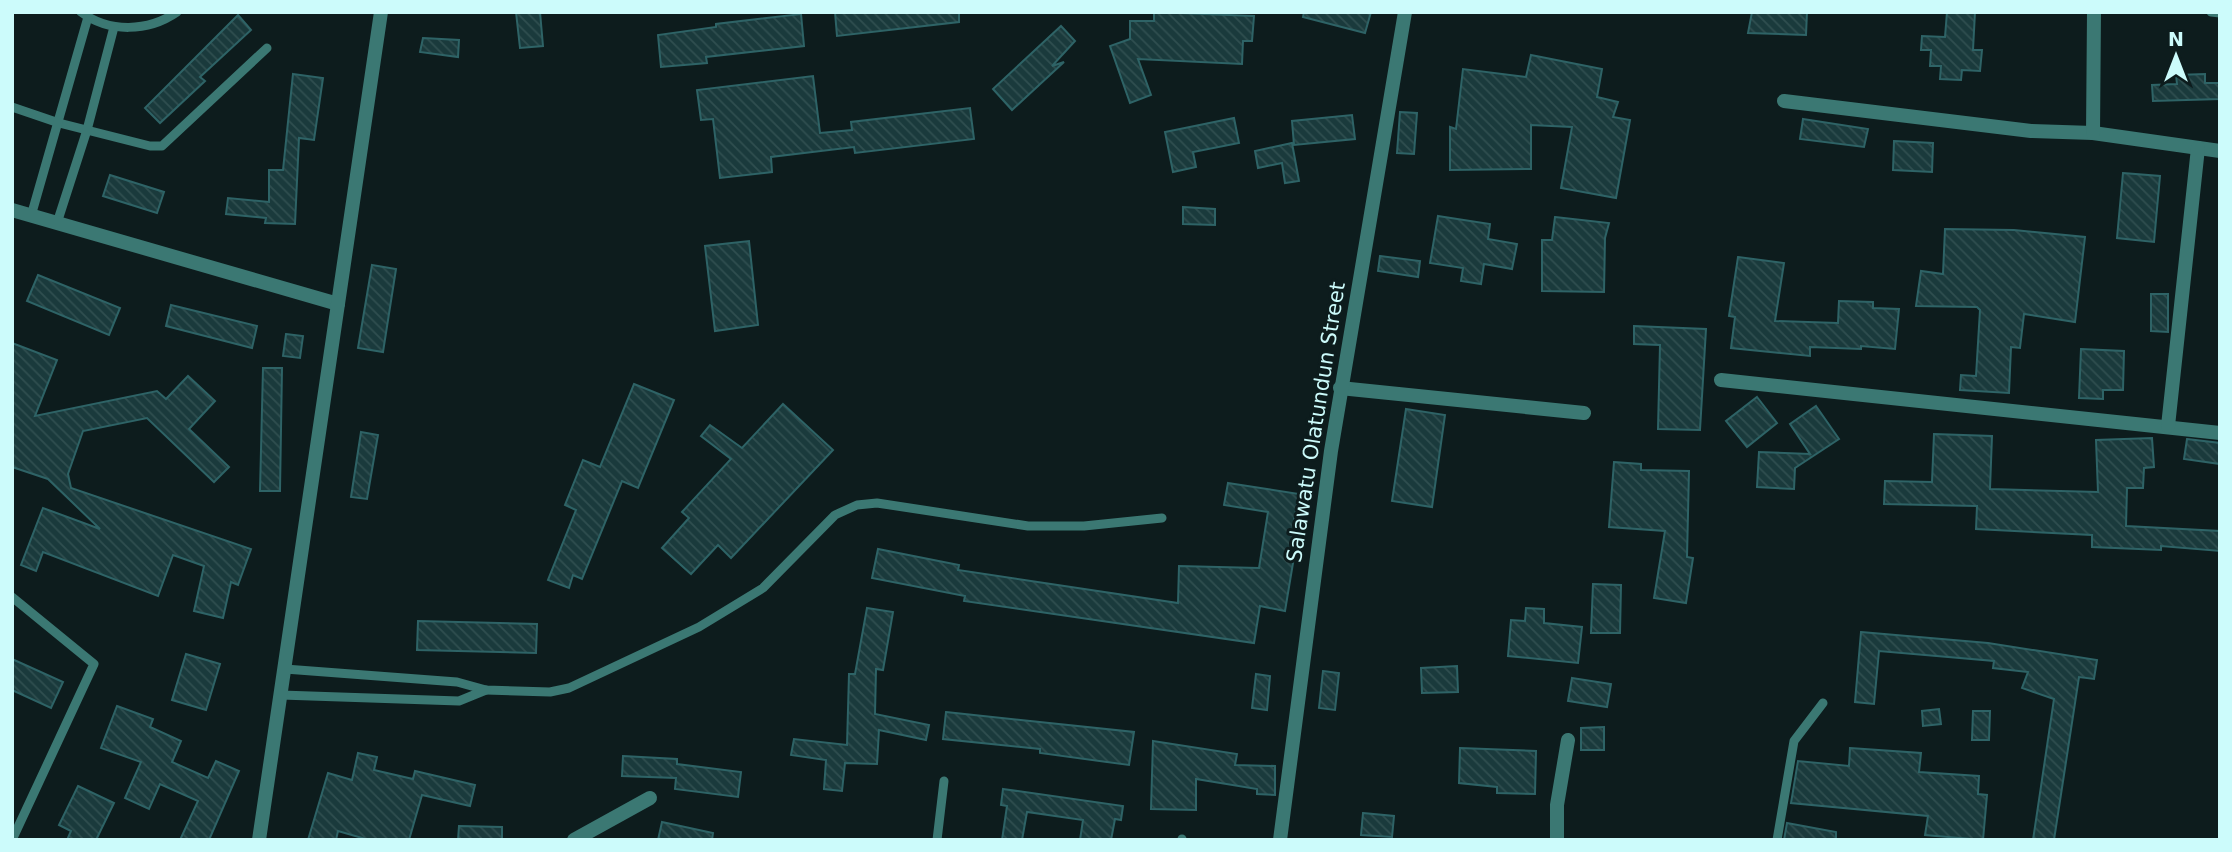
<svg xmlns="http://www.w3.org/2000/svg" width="2232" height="852" font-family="'DejaVu Sans',sans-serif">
<defs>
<pattern id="building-back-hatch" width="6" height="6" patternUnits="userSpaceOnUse" patternTransform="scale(1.75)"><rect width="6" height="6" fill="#1a3a3c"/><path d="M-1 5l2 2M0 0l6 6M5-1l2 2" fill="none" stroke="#2f4e4f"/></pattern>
</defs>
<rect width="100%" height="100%" fill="#0d1c1d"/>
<g fill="url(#building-back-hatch)" stroke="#2e6366" stroke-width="2">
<path d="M516,12H540L543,46L520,48Z"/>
<path d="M835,12H959V22L837,36Z"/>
<path d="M1154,12L1254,16L1252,41H1243L1242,64L1138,59L1151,95L1130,103L1110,46L1130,39V21H1154Z"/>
<path d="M1304,12H1371L1365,33L1303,17Z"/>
<path d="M1752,12H1807L1806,35L1748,33Z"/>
<path d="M1947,12H1975L1973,50H1982L1980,71L1962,70L1961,80L1940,79L1941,66H1930L1931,50H1921L1922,36L1945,37Z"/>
<path d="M801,14L804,46L706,57L707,63L661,67L658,35L716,27V24Z"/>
<path d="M238,15L251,30L200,77L205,81L160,123L145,108Z"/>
<path d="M1061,26L1075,41L1052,66L1064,62L1012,110L993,89Z"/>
<path d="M423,38L459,40L458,57L420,52Z"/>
<path d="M1531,55L1602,69L1597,97L1618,102L1613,117L1630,120L1616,198L1561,188L1572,127L1531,125V169L1450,170V127L1456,129L1463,69L1526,77Z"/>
<path d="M293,74L323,78L314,140L299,138L295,224L265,223L266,218L226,214L228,198L269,202V170H283Z"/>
<path d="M2205,74V83H2220V99L2153,101L2152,85L2177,84L2176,75Z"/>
<path d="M813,76L820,133L852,130L851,122L970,108L974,139L855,153L854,147L771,157L772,172L720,178L713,119L701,120L697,90Z"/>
<path d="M1400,112L1417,113L1414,154L1397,153Z"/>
<path d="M1352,115L1355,139L1294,145L1292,121Z"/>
<path d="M1234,118L1239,143L1193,152L1196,167L1173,172L1165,132Z"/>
<path d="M1803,119L1868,129L1864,147L1800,139Z"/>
<path d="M1894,141L1933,143L1932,172L1893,170Z"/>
<path d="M1292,143L1299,181L1285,183L1282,163L1258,168L1255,151Z"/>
<path d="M2123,173L2160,176L2154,242L2117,238Z"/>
<path d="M110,175L164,192L157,213L103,196Z"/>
<path d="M1183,207L1215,209V225L1183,224Z"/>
<path d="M1438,216L1490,224L1488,239L1517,244L1512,269L1484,264L1481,284L1461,281L1463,268L1430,263Z"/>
<path d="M1555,217L1609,223L1605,238L1604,292L1542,291V240H1552Z"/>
<path d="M1945,229L2014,230L2085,237L2075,322L2024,314L2020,348L2011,347L2009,393L1960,390L1961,375L1976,376L1980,310L1977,307L1916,306L1921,271L1943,274Z"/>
<path d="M749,241L758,325L715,331L705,246Z"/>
<path d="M1380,256L1420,261L1418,277L1378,271Z"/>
<path d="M1738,257L1784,263L1775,321L1838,323L1839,301L1873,302V308L1899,309L1895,349L1861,346V349L1810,347V356L1731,348L1735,317L1729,316Z"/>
<path d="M372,265L396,269L383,352L358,348Z"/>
<path d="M38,275L120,308L109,335L27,301Z"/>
<path d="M2151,294H2168V332L2151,331Z"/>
<path d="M171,305L257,326L252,348L166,326Z"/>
<path d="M1634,326L1706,329L1700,430L1658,429L1660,345L1634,344Z"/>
<path d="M286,334L303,336L300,358L283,356Z"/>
<path d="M12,343L57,360L35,416L157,391L166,399L188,376L215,401L189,429L229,467L214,482L147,418L83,431L68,474L71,488L251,549L238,585L231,582L223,618L194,611L204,566L173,555L158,596L43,552L36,571L21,565L43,508L100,529L48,479L12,467Z"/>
<path d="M2081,349L2124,351L2123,390H2103V399L2079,398Z"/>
<path d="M263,368H282L280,491H260Z"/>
<path d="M634,384L674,400L638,488L622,481L582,579L573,575L569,588L548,580L576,510L565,505L583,460L600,467Z"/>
<path d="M1757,397L1777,423L1747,447L1726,421Z"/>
<path d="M783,404L833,450L731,558L718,545L691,574L662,548L689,518L682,512L731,459L701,436L710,425L742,448Z"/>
<path d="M1816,406L1839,439L1795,468L1794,489L1757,487L1759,452L1810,454L1790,424Z"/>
<path d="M1406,409L1445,415L1432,507L1392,501Z"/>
<path d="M361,432L378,435L367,499L351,497Z"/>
<path d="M1934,434L1992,436L1990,489L2098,492L2096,440L2152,438L2154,467L2144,468L2143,488H2127L2126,526L2220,531V551L2161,546V550L2092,547V535L1976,529L1977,506L1884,504L1885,481L1932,482Z"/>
<path d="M2187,439L2220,443V464L2184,459Z"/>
<path d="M1614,462L1641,464V470L1689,471L1687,557L1693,558L1686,603L1654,598L1665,531L1609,527Z"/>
<path d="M1228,483L1299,494L1294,520L1300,521L1285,611L1260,606L1254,643L964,601L965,596L872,578L878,549L959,565L958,570L1178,603L1179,566L1259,568L1268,512L1224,505Z"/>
<path d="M1593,584L1621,585L1620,633H1591Z"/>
<path d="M867,608L893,612L883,670L876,669L875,714L929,725L926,740L879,730L877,764L845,763L842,791L824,789L826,760L791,755L794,739L847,745L849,674H855Z"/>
<path d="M1526,608L1544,609V623L1582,627L1578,663L1508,656L1511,620L1525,621Z"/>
<path d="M418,621L537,624L536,653L417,650Z"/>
<path d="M1861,632L1988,643L2097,660L2094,679L2079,677L2054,840H2033L2054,699L2022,688L2028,672L1993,668L1994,661L1879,651L1874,704L1855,702Z"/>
<path d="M186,654L220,664L206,710L172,700Z"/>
<path d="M12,659L63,682L51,708L12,690Z"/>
<path d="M1457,666L1458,692L1422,693L1421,668Z"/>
<path d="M1323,671L1339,673L1335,710L1319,708Z"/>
<path d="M1256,674L1270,676L1267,710L1252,708Z"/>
<path d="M1572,678L1611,684L1607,707L1568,701Z"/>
<path d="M117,706L153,719L150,727L181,741L172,762L208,778L216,761L239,771L209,840H180L198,801L160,784L149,809L125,798L141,762L101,748Z"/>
<path d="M1939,709L1941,724L1923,726L1922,711Z"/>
<path d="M1973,711H1990L1989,740H1972Z"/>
<path d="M946,712L1134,732L1129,765L1040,753V749L943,739Z"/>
<path d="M1604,727V750H1581V728Z"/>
<path d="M1153,741L1237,754L1235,765L1275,766V795L1257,794V789L1196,779V810L1151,809Z"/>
<path d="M1460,748L1536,751L1535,794L1497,793V787L1459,783Z"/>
<path d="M1850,748L1921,753L1919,772L1979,776L1978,794L1987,795L1983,840L1925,835L1928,816L1791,803L1798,761L1849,766Z"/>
<path d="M358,753L377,757L374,770L413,779L415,771L475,785L470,806L422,795L409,840H369L338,831L336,840H308L328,773L352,780Z"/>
<path d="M623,756L677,759V764L741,772L738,797L675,789L676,778L622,776Z"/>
<path d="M78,786L114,803L96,840H67L71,831L59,825Z"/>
<path d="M1003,789L1123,806L1121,820L1115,819L1111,840H1080L1083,820L1027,812L1022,840H1002L1007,806L1001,805Z"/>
<path d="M1363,813L1394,816L1392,837L1361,835Z"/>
<path d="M662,822L713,833L712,840H658Z"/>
<path d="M1787,823L1836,832V840H1784Z"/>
<path d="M459,826L502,827V840H458Z"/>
</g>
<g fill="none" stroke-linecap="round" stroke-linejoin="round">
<g stroke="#3b7873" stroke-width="9">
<path d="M81,12C109,33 148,32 177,12"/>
<path d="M2211,12L2220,13"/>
<path d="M12,107L59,123L150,146H162L267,48"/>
<path d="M31,216L88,17"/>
<path d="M57,223L87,130L114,27"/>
<path d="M12,597L94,664L12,840"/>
<path d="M285,669L457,682L486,690L550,692L569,688L699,627L763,588L835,515L857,505L877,503L1028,526H1084L1162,518"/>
<path d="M281,695L459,701L486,690"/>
<path d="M937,840L944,781"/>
<path d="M1182,840V839"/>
<path d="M1777,840L1794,741L1823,703"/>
</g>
<g stroke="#3b7873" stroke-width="14">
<path d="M1784,101L2031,131L2093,133L2220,151"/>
<path d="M2093,133L2094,12"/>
<path d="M12,210L338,304"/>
<path d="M1721,380L2220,433"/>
<path d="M1340,388L1584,413"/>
<path d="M2168,426L2198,148"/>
<path d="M259,840L381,12"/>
<path d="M574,840L650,798"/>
<path d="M1280,840L1331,451L1405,12"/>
<path d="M1557,840V805L1568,740"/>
</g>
</g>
<g text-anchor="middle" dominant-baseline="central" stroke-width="6" stroke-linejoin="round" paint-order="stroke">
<g font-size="21" fill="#ccfbfb" stroke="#0d1c1d">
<text transform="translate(1316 422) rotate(-81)">Salawatu Olatundun Street</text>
</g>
</g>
<rect width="2232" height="852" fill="none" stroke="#ccfbfb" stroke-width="28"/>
<g transform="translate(2176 56)" stroke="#0d1c1d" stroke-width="5" paint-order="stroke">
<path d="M0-5L12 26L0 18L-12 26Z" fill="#ccfbfb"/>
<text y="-10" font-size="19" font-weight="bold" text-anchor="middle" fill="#ccfbfb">N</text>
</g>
</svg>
